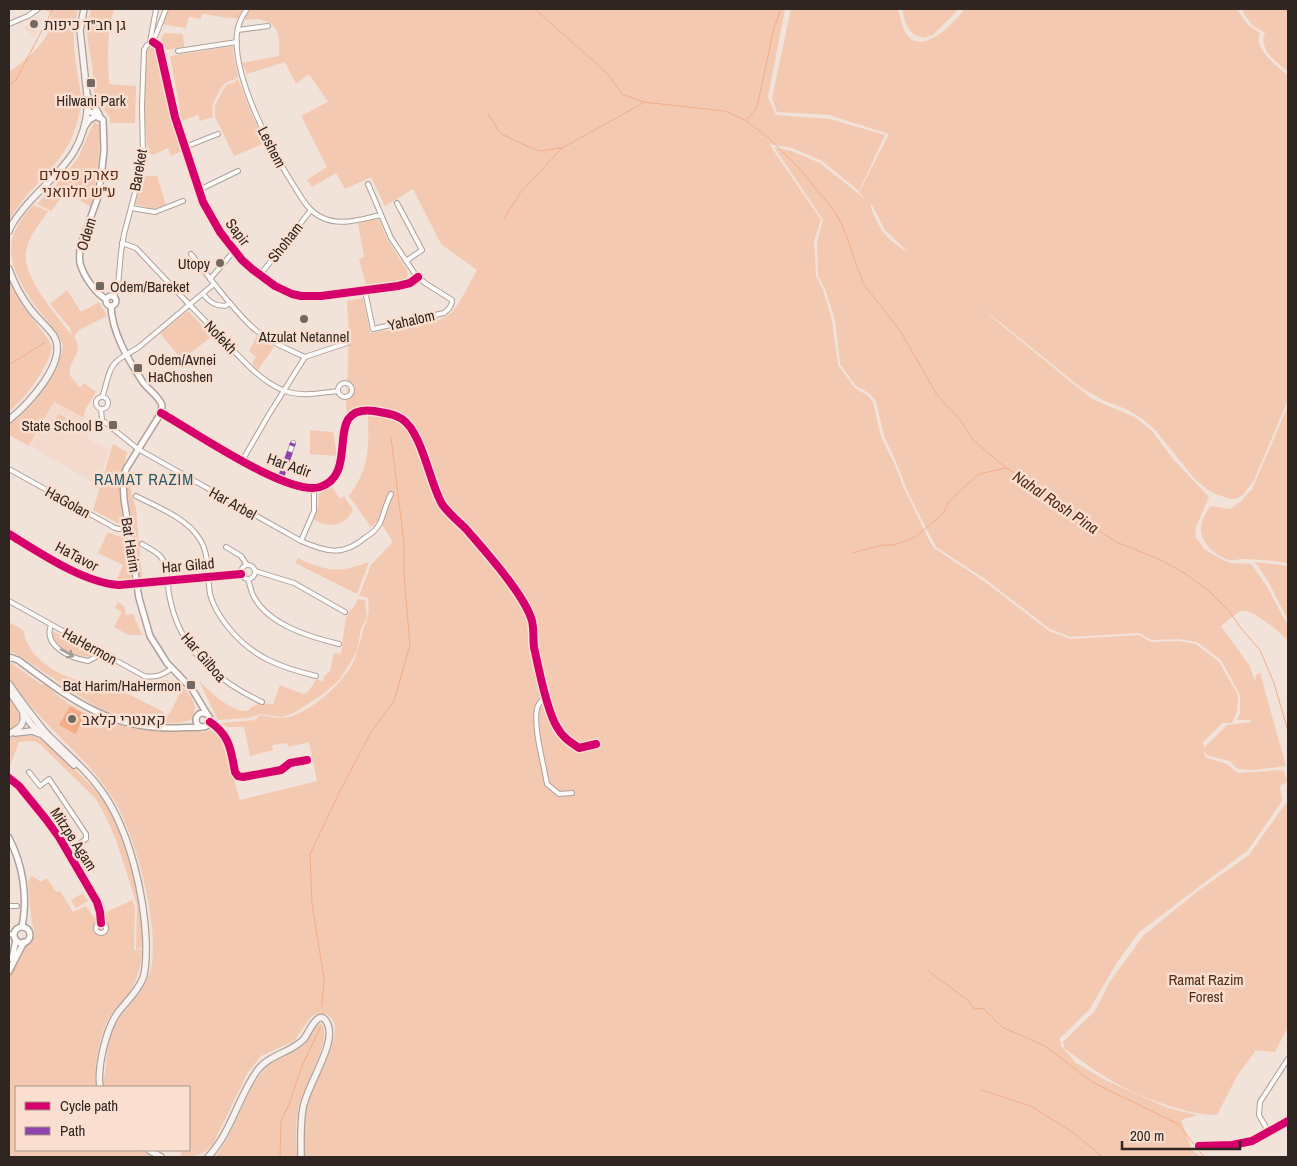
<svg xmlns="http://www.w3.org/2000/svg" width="1297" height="1166" font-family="'Archivo Narrow',Heebo,sans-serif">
<rect width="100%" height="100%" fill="#f1e2da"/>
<g fill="#f4dacd">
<path d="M36,17L42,20L34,37L24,28Z"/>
<path d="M54,403L83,418L84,429L89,439L109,450L98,485L31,447Z"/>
</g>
<g fill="#f4c9b1" fill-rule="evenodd">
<path d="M42,9H78C71,34 74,52 78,77C80,88 83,99 80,111C77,126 71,143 61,156C45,179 21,196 9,222V72C26,60 56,37 51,13Z"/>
<path d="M91,9H114C106,34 108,58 109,84L136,86L135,123H110V118L104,109L95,100L92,64L88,43L87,31Z"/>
<path d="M169,9H785L768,97L776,115L830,119L885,135L859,191L822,161L792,148L769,144L821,220L814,241L816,276L823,290L832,320L838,365L854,387L868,396L873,402L881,437L895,465L903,486L929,540L934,548L984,581L1049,631L1070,639L1139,635L1151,642L1179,641L1196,644L1219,662L1238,695L1237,712L1232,723H1223L1203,742L1204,748L1227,725L1251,722V720H1237L1240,713V695L1221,660L1197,642L1179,639L1152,640L1139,633L1071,637L1050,629L985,579L936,547L909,495L897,464L884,436L876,401L870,394L855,385L840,364L835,320L825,289L818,276L817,242L823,220L774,147L791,151L820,163L865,199L859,192L889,134L829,115L777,112L772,98L791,9H898C901,19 902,31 910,38C926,52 956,22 964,9H1237L1247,24L1260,33C1252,49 1278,66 1288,76V400L1254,480L1243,495L1236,499H1230L1213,493L1205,488L1193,477L1157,432L1144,420L1128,410L1103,400L1080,387L1000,322L983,310L1092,399L1135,417L1152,431L1172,458L1209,497L1196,527L1195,536L1204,549L1221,559L1231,563L1251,564L1266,585L1288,626V641C1281,633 1252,608 1241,611C1234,614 1227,622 1221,626L1249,665L1255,681L1256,675L1260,673L1286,766L1254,770L1237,769L1230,761C1222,760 1215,757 1207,755L1204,750L1205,757L1227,764L1238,773L1283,770L1288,781L1280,786L1282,801L1248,850L1139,932L1118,961L1089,1010L1060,1038L1061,1046L1076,1063L1107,1081L1168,1108L1197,1115L1181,1120L1192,1150L1201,1157H304C303,1140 304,1120 308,1103C312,1084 345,1036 332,1019C331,1017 328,1016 326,1014L314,1015L310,1018L294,1041L261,1056L248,1072L213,1144C204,1155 194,1157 180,1157L182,1150H189V1087H105L103,1084C108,1065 105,1042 115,1025C126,1005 142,996 150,972C162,932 135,831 112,797C93,766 63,742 39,715C28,704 20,692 10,680L9,676V664L11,663L42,685L44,683C52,690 61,699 71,705C113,730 155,729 203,732L212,730L221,738L240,800L317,781L309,742L289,747L287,743L272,745L273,750L250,756L244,727H227L221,723L255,720L260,715C271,717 284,720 295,715C316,706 338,687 350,668C357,657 359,644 363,631C368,614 370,617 368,598L359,596L371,565L393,542L379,520L371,527L349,496C372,464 368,446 368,408L346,412L349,335L347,301L363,298L370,333C392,329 438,327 453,311C462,300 470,282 477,270L441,244L413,189L385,206L371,177L345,189L336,173L312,187L307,180L327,167L301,116L328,102L309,74L296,84L285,62L247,74L242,63L279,56C280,37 280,21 256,19C251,19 246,20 241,19C228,18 215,16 202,14L201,19L189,17L186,28L162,24ZM870,204L872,205L885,230L909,253C886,239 878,229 870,204Z"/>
<path d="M902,9H957L956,12L933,35L924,38C908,35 905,23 902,9Z"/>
<path d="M1241,9H1288V72C1277,62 1258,50 1265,33L1252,25Z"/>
<path d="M164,33L183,34L184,47L165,50L161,40Z"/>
<path d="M233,46V52L238,77C233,81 228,81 224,84C222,85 213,103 213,105C212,108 213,114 213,117L200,121L198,115L182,121L170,56Z"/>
<path d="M153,47L157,52L164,92L182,151L171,156L168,148L153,155L148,152C146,132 139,62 149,48Z"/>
<path d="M238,79L253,117L265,143L234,156L215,117V105L226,85L233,83Z"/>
<path d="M94,122L100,125C100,153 97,180 91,207L66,192L51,211L37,204L59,182L78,158Z"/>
<path d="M144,176H157L166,205L153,209L135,204Z"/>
<path d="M33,205L48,211C40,224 28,237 26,252C22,278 58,316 72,336L70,328L50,304L67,290L81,312L99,302L107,316L79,330L74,337C86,353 66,362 70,375C72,379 77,384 80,388L84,383L96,392L85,410L84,418L54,402L29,446L9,435V425C32,409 59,374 63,346C58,332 51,325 42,314C24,292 0,256 17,227C21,219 27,212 33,205Z"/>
<path d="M379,219L388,241L407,270L408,275L405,280L366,285L359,259L364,257L358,223Z"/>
<path d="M9,280L22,305L48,339L52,347C49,366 25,400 9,411Z"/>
<path d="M188,311L212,336L182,360L160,333Z"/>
<path d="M257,336L274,347L258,370L252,364L256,357L249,351Z"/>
<path d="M1288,406V563C1273,561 1257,559 1242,559C1238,559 1234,561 1230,560C1216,557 1200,542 1201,528C1201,520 1206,513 1210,506L1230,509L1240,502L1252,489Z"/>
<path d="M58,414L68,419L60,434L50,429Z"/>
<path d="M310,430L333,432L337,456L310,454Z"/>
<path d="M113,444L127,452C126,461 121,470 121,479C119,494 121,510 123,526L93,510Z"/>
<path d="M130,474L134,477L130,487L136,509L142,577L140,579L127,489L128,479Z"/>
<path d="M330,484L340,499L344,496L353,510C345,527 329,528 314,520L318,506L319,490Z"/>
<path d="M108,532L125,539L131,568V579L116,581L123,565L98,553Z"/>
<path d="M298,558C326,572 340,573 369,562L357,594L295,563Z"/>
<path d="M1255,562L1288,566V620L1268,581Z"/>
<path d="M358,599L365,600L367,617L361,629L357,651L349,665L339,680L323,694L294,713L282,717L260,714L249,718L218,720L199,681C210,691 233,715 249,710C255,702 264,704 273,704L280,685L303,694L307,693L317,679L323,682L324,676L330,671L334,653L341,654L346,617C350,610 355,607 358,599Z"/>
<path d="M118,602L124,606L126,615L133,614L142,635H128L114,627L122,612L115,608Z"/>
<path d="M9,622L23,630C28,661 67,683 96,682C101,682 106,681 112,680L119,686L118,689L164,712L165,716L155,715L151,718L155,716L166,717L170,713L180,693L162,683L163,680C177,679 194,694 195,708C195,712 192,717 191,720C177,725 162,723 148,719L145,721L106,711L93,705L17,654L9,651Z"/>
<path d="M53,631L94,655C81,661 51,647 53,631Z"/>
<path d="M9,698C18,711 27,720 9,730Z"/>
<path d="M28,735L33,736L42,740C62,759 84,776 101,797C129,833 142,902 143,947L136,949L137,905L116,840L106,817L96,799L40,744L34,741L19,742L9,768V738Z"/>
<path d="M1286,803L1288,806V1027L1275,1052L1256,1050L1237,1076L1217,1115C1187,1116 1129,1093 1104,1076C1091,1068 1078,1058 1065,1049L1063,1042L1095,1011L1109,983L1144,935L1198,891L1249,855Z"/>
<path d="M32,876L41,882L47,878L56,892L60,891L73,912L86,906L94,918L132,900L135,907L134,950L142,949C141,969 137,984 124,999C119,1005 114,1010 110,1016C100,1032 93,1069 96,1087H16V1150H141L152,1157H9V974L22,948L35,936L31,917L28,881Z"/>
<path d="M83,893L88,901L76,908L71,900Z"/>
<path d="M320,1023C336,1033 302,1090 299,1106C295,1123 296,1140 297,1157H215C236,1132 243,1093 265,1069C275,1057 293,1055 304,1045C312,1038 313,1028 320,1023Z"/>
</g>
<path fill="#f2ad86" d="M70,706L84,714L76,734L59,725Z"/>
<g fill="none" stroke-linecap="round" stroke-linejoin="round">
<g stroke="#f2ad86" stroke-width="1">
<path d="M535,9L609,75L622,94L643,102L725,111L745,120"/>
<path d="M781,9L774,28L757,107L746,121L768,137L798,167L832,208L842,224L863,283L901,332L937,395L961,421L973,440L1006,468L1040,487L1067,512L1088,523L1116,542L1159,559L1186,574L1209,591L1230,612L1240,627L1260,650L1274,683L1288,731"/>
<path d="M9,85L16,80L53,9"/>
<path d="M488,114L500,133L522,144L540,151L561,148"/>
<path d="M504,219L520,193L562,148L643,103"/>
<path d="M9,365L44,343"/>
<path d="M852,553L883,545H894L915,537L943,514L949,501L979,474L1006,468"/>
<path d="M928,971L969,1001L973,1008L984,1009L1002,1027L1045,1046L1092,1082L1178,1124L1204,1157"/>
<path d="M9,978L16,968"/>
<path d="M322,1006L324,978L312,904L310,854L340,791L371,732L394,701L410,645L404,575V543L391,437"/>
<path d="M981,1090L1031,1106L1072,1132L1103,1157"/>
<path d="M280,1157L281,1121L289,1104L302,1066L320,1028"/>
</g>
<g stroke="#ada29b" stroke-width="6">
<g id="minor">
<path d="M247,9C242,16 238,25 237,33C232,76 271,150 294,186C301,197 308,211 321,217C340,227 361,219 381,215"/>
<path d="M9,24L28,16L38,9"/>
<path d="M238,30L268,26"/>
<path d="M150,42L156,9"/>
<path d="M153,42L159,46L160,51L175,117L203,202L220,232L242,260L252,269L275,286L292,294L301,296H321L398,286L410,283L418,277"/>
<path d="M153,42L166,9"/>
<path d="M178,51L237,42"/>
<path d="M185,147L218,134"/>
<path d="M199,190L238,171"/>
<path d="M397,203L422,250L406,261"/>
<path d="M131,208L155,212L183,201"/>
<path d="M122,243L136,248C164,278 192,308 221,337C239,356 259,381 285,391C302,397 320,393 338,391"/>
<path d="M191,254C210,278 229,305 251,326C266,340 287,349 305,357"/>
<path d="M260,275L311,210"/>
<path d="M210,279L234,251"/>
<path d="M365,291L373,329L444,313C449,309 452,306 452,300L425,283L415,274L391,238L368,184"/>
<path d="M203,294C209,302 215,306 225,306L230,303"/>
<path d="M114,297L118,286L121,252L124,234L140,174L143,154L142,106L144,50L147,45L153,42"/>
<circle cx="345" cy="390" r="7"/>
<circle cx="102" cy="403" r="6"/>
<path d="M102,397C107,386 107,371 115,363C120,357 132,352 139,347L214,284"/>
<path d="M101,409L102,420L138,449L301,541C326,552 343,557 366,537C371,534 377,529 380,523C384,514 386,503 391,494"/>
<path d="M161,413C192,430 288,497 320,487C362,473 321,404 374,411C384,413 393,413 402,419C422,432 430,484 442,504C448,513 458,521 466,529C484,550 525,595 532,621C534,629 533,639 534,647C538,666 547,712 557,727C562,737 570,742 579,748L596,744"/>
<path d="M242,461L268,416L305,357L347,343"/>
<path d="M9,469L115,528L119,529H128"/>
<path d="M280,480L293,443"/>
<path d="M136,496C157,507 185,517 199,538C210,554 207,575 210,594C213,606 220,617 228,627C252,657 279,667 316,676"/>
<path d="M9,534C40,553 84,583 119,585L241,574"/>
<path d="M301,541L314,511V488"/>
<path d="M142,544C148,548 156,551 161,557C169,567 167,582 169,594C171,605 174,616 179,627C195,662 228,686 262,702"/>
<path d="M226,547L241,556L247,565"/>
<circle cx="248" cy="572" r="7"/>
<path d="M255,571L294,583L345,612"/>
<path d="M248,579C250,585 251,592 254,597C269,625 310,637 339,644"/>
<path d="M9,601L144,676C156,678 163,675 172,668"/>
<path d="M51,625C43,646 70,658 88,661L96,657L101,652"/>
<path d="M546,696C542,700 538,703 537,709C533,727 544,765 547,784L559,794L572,793"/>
<path d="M210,722C230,735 231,751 235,772L238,776L243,777L281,770L290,763L307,760"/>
<path d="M29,772L40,786L49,779L86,834V839L68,852"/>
<path d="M9,778L19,786L45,818L59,837L97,902L100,912L101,923"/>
<path d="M9,906H17"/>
<circle cx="101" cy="928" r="5"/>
<path d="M9,934L14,935"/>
<path d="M1269,1133L1259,1115L1260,1102L1288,1059"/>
<path d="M1199,1146L1232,1145L1252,1141L1288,1121"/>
</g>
</g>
<g stroke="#ada29b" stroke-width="8">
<g id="tertiary">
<path d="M88,96L99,114"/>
<path d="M87,111L97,114L103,120L104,150L101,178L97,200L80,247C80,252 79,258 80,263C83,275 95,293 106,299"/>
<path d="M85,126L89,120L96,116L99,118"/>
<circle cx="111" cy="301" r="5"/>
<path d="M111,306C112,333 128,359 142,381C148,390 158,395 162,405L161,413L126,469L123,481L124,499L139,598L150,636L167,663L192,689L207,714"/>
<path d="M9,657L18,660C71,699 107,729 176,728C185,727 195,728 203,727"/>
<circle cx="203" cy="720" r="7"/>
<path d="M9,838C23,865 28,897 22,927"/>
<circle cx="22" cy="935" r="8"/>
<path d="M12,959L16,940"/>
<path d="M9,971L24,942"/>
</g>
</g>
<g stroke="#ada29b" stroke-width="8">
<g id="secondary">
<path d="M9,231C13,220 23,209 31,200C62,167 84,153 88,104L80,30L84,9"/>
<path d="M9,269C14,284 22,298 31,310C38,319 48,327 54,336C69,362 27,405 9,420"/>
<path d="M9,658H12"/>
<path d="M9,684C21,701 34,719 48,735C67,754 90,773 105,796C130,834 144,895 146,940C146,953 147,966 143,978C138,991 127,1001 119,1011C106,1027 97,1068 100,1087"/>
<path d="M9,691L31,724L74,765"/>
<path d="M15,733L32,731L40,734"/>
<path d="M9,734C18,729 25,726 23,714"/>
<path d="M149,1150L161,1157"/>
<path d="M208,1157C231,1133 238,1097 257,1071C269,1054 291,1053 304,1039C308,1034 320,1004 328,1025C336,1045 307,1085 303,1108C300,1124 301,1141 301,1157"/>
</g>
</g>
<use href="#minor" stroke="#fdfbf9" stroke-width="4"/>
<use href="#tertiary" stroke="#fdfbf9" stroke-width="5"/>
<use href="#secondary" stroke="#f7f2ef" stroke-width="5.5"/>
<path stroke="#8e44ad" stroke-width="6" stroke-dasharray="12 6" stroke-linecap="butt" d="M280,480L293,443"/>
<g stroke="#fadfd1" stroke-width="11">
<g id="cycleway">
<path d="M153,42L159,46L160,51L175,117L203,202L220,232L242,260L252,269L275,286L292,294L301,296H321L398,286L410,283L418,277"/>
<path d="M161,413C192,430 288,497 320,487C362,473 321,404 374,411C384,413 393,413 402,419C422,432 430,484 442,504C448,513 458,521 466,529C484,550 525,595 532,621C534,629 533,639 534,647C538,666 547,712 557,727C562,737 570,742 579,748L596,744"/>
<path d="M9,534C40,553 84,583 119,585L241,574"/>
<path d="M210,722C230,735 231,751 235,772L238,776L243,777L281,770L290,763L307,760"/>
<path d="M9,778L19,786L45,818L59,837L97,902L100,912L101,923"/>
<path d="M1199,1146L1232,1145L1252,1141L1288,1121"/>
</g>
</g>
<use href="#cycleway" stroke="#d6006c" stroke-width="8"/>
</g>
<defs><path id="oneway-shaft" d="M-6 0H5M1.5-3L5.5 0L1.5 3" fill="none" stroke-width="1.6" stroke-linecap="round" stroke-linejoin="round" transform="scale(1.25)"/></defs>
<use stroke="#a19b98" href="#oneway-shaft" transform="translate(67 653) rotate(28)"/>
<g fill="#746862" stroke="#fadfd1" stroke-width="2">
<circle cx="34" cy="24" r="5"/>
<rect x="86" y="78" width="10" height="10" rx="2.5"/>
<circle cx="220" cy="263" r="5"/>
<rect x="95" y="281" width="10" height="10" rx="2.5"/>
<circle cx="304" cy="319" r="5"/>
<rect x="133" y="363" width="10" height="10" rx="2.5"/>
<rect x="108" y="420" width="10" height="10" rx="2.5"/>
<rect x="186" y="680" width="10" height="10" rx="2.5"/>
<circle cx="72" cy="719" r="5"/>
</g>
<g text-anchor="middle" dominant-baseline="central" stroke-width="5" stroke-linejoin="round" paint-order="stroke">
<g font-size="15" fill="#302621" stroke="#fadfd1" text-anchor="start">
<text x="44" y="24">גן חב"ד כיפות</text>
<text x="91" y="100" text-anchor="middle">Hilwani Park</text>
<text x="210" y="263" text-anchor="end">Utopy</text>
<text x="110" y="286">Odem/Bareket</text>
<text x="304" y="336" text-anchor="middle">Atzulat Netannel</text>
<text x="148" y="359">Odem/Avnei<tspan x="148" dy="17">HaChoshen</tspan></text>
<text x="103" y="425" text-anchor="end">State School B</text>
<text x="181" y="685" text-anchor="end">Bat Harim/HaHermon</text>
<text x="82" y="719">קאנטרי קלאב</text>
</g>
<g font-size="15" fill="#302621" stroke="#fadfd1">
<text transform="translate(272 147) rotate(63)">Leshem</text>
<text transform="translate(138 170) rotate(-80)">Bareket</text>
<text transform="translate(238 232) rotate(53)">Sapir</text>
<text transform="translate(86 234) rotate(-73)">Odem</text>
<text transform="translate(285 242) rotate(-52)">Shoham</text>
<text transform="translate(411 320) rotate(-13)">Yahalom</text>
<text transform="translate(221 337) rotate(46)">Nofekh</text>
<text transform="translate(289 465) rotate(19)">Har Adir</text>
<text transform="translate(68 502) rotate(29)">HaGolan</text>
<text transform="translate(233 503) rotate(29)">Har Arbel</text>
<text transform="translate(131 545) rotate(81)">Bat Harim</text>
<text transform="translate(77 556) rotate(28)">HaTavor</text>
<text transform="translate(188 565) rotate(-5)">Har Gilad</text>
<text transform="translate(90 646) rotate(29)">HaHermon</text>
<text transform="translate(204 657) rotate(49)">Har Gilboa</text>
<text transform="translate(74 839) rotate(57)">Mitzpe Agam</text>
</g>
<g font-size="15" fill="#522d18" stroke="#fadfd1">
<text x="79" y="174">פארק פסלים<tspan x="79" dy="17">ע"ש חלוואני</tspan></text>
<text x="1206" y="979">Ramat Razim<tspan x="1206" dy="17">Forest</tspan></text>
</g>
<g font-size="16" letter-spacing="1" fill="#255b67" stroke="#fadfd1">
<text x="144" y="479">RAMAT RAZIM</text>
</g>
<g font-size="16" font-style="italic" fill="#512c17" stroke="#fadfd1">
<text transform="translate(1056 502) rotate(34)">Nahal Rosh Pina</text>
</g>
</g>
<rect width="1297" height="1166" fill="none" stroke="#302621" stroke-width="20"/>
<rect x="15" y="1086" width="175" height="65" fill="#fadfd1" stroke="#a9958b"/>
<rect x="25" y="1102" width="25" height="8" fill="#d6006c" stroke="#a9958b"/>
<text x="60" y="1111" font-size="15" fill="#302621">Cycle path</text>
<rect x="25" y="1127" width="25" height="8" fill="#8e44ad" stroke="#a9958b"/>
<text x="60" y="1136" font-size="15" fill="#302621">Path</text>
<path d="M1122 1141v8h118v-8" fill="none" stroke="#302621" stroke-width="2.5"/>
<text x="1130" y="1141" font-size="15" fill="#302621" stroke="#fadfd1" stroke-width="4" paint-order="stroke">200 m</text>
</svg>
